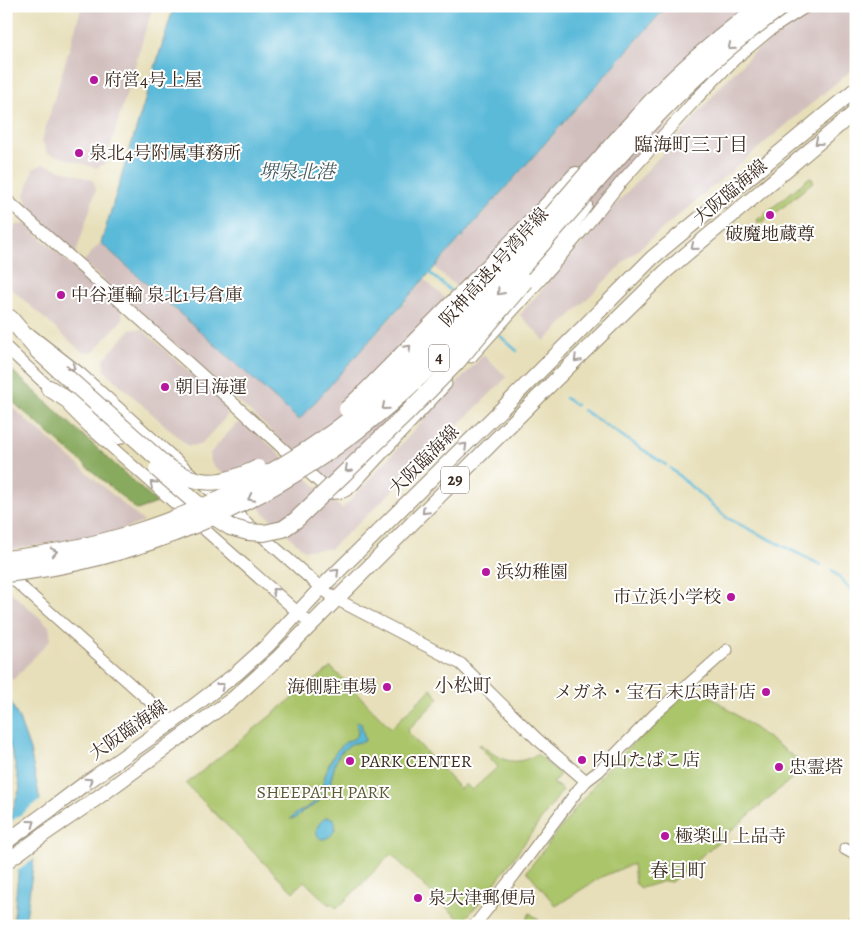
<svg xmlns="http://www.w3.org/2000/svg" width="862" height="932" font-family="Alegreya,'Noto Serif JP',serif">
<rect width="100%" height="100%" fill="#fff"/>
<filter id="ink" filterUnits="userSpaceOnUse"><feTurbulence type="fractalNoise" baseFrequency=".02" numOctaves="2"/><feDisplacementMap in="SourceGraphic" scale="10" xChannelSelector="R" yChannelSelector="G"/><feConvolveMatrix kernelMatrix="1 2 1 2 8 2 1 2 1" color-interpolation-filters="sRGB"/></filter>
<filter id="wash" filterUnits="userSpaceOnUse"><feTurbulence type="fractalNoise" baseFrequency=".0096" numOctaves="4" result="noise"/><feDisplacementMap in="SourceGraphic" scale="20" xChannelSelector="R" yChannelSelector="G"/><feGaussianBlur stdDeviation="1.12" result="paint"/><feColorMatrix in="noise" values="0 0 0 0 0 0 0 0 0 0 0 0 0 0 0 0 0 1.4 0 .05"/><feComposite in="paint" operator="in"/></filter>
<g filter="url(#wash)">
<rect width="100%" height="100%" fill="#e7dfb9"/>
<g fill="#d1bfbd">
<path d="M82,6H153L105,164L96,168L47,153L42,140Z"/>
<path d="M668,6H797L726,60L709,77L496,322L435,268Z"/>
<path d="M826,6H856V66L628,258L545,341L520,315L617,203L687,127L723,84L752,54L790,26Z"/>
<path d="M43,164L93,180L96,190L75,256L29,214L25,196L33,169Z"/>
<path d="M26,224L122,311L123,319L93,352H82L6,284V265L15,225Z"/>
<path d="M100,243L299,420L425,280L484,333L348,483L334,487L83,262Z"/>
<path d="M131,329H142L225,405L227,416L200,445L188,446L105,371L103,360Z"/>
<path d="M483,355L507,377L375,508L330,549L304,550L211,463L210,453L236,424L245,423L342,509Z"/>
<path d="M6,402L144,522L112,533L60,542L6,550Z"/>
<path d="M6,588L49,626L51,639L13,680L6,674Z"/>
</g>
<g fill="#abc56b" stroke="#737844">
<path d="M810,177L814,181L777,212L759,224L757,220Z"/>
<path d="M331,667L391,728L431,689L439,698L407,731L460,789L466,784L472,790L498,767L479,745L480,744C499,760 514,768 537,754L560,774L553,783L563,790C529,834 500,882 462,922L391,854L337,909L331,903L329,905L304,881L293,892L186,784Z"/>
<path d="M695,685L804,764V768L671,882L665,881L641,888L635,883L633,864L601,877L556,906L527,871L604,772L638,738Z"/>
<path d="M530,913L541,922L538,926H528L525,922Z"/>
</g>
<path fill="#88aa5f" stroke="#626a3e" d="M6,365L157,503L137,510L6,396Z"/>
<g fill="#5bbad9" stroke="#4b727c">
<path d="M174,6H667L299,420L101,243Z"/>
<path d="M6,692L19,719L30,750L41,805L25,926H13L21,843L8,824L20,788L13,756L6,734Z"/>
<path d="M357,722L361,723L365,741L351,744L340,753L336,761L330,783L322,798L315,805L303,811L296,818L290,819C298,810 312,807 319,798C323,793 322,789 323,783C325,775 328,765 333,757C335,752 341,746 346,742C349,740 357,739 358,733C358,729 356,726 357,722Z"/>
<path d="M327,817L334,819C338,829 332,839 321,839C312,832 318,822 327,817Z"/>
</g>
<path fill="#e7dfb9" d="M42,799L43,805L40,826L39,828L40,830L37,857L15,873L19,843L6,825Z"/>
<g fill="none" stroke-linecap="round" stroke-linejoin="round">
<g stroke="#5bbad9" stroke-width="2.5">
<path d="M429,271L430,273L451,291"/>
<path d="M499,335L517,351"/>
<path d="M565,398L576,405"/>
<path d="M583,410L666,465"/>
<path d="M670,468L727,518L821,565"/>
<path d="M832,570L856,595"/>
</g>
</g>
</g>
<g filter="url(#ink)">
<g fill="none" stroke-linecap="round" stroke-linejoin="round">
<g stroke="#91846c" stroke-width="13">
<g id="tertiary">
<path d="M6,210L9,202L240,409L331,493C341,494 346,492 353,485L446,384"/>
<path d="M31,335L81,374L187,470L321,588L336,599L461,664L537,739L586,781"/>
<path d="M6,347L54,392"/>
<path d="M471,357L543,277L582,231L622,181L697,98L735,59L770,30L807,6"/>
<path d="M69,407L89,427L311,624"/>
<path d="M6,573L173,722"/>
<path d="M845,849L856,855"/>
<path d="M474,926L515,874L578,790L586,781L599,771L655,714L727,650"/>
</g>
</g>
<g stroke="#91846c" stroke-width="14">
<path id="secondary" d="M851,926L856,921"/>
</g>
<g stroke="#91846c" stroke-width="16">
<g id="primary">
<path d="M6,842L50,810L83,785L173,722L237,673L269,644L321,588L533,378L652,258L856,89"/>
<path d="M6,862L43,835L93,801L234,698L277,659L545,390L665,272L856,111"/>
</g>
</g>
<g stroke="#91846c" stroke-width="18">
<g id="motorway">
<path d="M495,260L576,175"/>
<path d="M525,281L571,224L584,205"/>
<path d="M10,318L38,351L60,371"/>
<path d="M49,388L89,414L119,436"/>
</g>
</g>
<use href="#tertiary" stroke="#fff" stroke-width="11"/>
<use href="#secondary" stroke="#fff" stroke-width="12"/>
<use href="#primary" stroke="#fff" stroke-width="14"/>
<use href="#motorway" stroke="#fff" stroke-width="16"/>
<g stroke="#91846c" stroke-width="18" stroke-linecap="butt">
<g id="motorway-bridge">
<path d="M60,371L164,464C198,488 221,486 258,468"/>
<path d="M347,409L367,390L495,260"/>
<path d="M157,469L208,513L230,527L248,532L264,533L283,529L296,520L406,414L456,363L525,281"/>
<path d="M6,559C49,554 92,546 133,533C211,509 294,464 358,413C412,370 459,318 505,268C559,208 609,145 665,87C694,58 727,32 760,6"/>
<path d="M6,574C137,560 265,505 367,423C423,379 472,325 518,272C600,178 679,78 783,6"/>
</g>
</g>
<use href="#motorway-bridge" stroke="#fff" stroke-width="16"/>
</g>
<defs><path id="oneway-chevron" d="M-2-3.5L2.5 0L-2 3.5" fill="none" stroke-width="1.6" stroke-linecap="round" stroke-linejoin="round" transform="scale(1.25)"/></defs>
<g stroke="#a79f9a">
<use href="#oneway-chevron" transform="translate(731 47) rotate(140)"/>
<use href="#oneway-chevron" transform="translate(818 142) rotate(140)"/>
<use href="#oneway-chevron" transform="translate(694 247) rotate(140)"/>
<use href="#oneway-chevron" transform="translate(500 292) rotate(132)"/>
<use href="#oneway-chevron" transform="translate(408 348) rotate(-46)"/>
<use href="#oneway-chevron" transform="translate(577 359) rotate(135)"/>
<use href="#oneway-chevron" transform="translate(72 367) rotate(38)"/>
<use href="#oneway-chevron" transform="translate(385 407) rotate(139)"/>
<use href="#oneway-chevron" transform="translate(464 446) rotate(-45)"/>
<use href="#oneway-chevron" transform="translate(348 469) rotate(136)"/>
<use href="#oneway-chevron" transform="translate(153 484) rotate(-138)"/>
<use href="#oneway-chevron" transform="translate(251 498) rotate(153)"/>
<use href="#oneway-chevron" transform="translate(425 511) rotate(135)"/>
<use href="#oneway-chevron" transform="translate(54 552) rotate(-11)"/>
<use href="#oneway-chevron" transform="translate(336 572) rotate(-45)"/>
<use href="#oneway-chevron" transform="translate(275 591) rotate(-139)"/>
<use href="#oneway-chevron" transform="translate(221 686) rotate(-37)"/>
<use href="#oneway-chevron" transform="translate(89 781) rotate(-35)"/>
<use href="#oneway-chevron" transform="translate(32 823) rotate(-36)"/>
</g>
</g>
<g fill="#b5179e" stroke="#fff" stroke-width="2">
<circle cx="94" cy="80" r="5"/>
<circle cx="79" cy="153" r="5"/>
<circle cx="770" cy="215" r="5"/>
<circle cx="61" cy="295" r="5"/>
<circle cx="165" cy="387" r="5"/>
<circle cx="486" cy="572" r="5"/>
<circle cx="731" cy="597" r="5"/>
<circle cx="387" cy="687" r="5"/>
<circle cx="766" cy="692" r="5"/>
<circle cx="582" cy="760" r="5"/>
<circle cx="350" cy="761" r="5"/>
<circle cx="779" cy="767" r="5"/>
<circle cx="665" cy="836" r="5"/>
<circle cx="418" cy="898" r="5"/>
</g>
<g text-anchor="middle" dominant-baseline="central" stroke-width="4" stroke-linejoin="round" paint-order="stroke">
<g fill="#fff" stroke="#766a62" stroke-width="1">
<rect x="429" y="344.5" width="20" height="27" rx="4"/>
<rect x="441" y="466.5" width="28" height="27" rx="4"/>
</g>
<g font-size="16" font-weight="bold" fill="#3b2a1e">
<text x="439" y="358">4</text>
<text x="455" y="480">29</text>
</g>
<g font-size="18" fill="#3b2a1e" stroke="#fff" text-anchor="start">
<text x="104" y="80">府営4号上屋</text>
<text x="89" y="153">泉北4号附属事務所</text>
<text x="770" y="234" text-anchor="middle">破魔地蔵尊</text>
<text x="71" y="295">中谷運輸 泉北1号倉庫</text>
<text x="175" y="387">朝日海運</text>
<text x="496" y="572">浜幼稚園</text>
<text x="721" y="597" text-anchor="end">市立浜小学校</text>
<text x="377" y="687" text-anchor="end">海側駐車場</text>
<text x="756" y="692" text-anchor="end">メガネ・宝石 末広時計店</text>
<text x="592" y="760">内山たばこ店</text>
<text x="360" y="761">PARK CENTER</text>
<text x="789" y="767">忠霊塔</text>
<text x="675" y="836">極楽山 上品寺</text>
<text x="428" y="898">泉大津郵便局</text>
</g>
<g font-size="18" fill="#3b2a1e" stroke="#fff">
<text transform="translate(730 192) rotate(-40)">大阪臨海線</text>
<text transform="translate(494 267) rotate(-48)">阪神高速4号湾岸線</text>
<text transform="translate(424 460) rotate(-45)">大阪臨海線</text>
<text transform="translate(128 730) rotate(-35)">大阪臨海線</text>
</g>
<g font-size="18" fill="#5d5835" stroke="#fff">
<text x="323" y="792">SHEEPATH PARK</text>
</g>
<g font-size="19" fill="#3b2a1e" stroke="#fff">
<text x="691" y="145">臨海町三丁目</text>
<text x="463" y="686">小松町</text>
<text x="678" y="871">春日町</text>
</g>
<g font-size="19" font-style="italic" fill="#465c5f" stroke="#fff">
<text x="297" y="172">堺泉北港</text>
</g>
</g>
<rect width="862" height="932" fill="none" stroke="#fff" stroke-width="25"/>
</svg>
